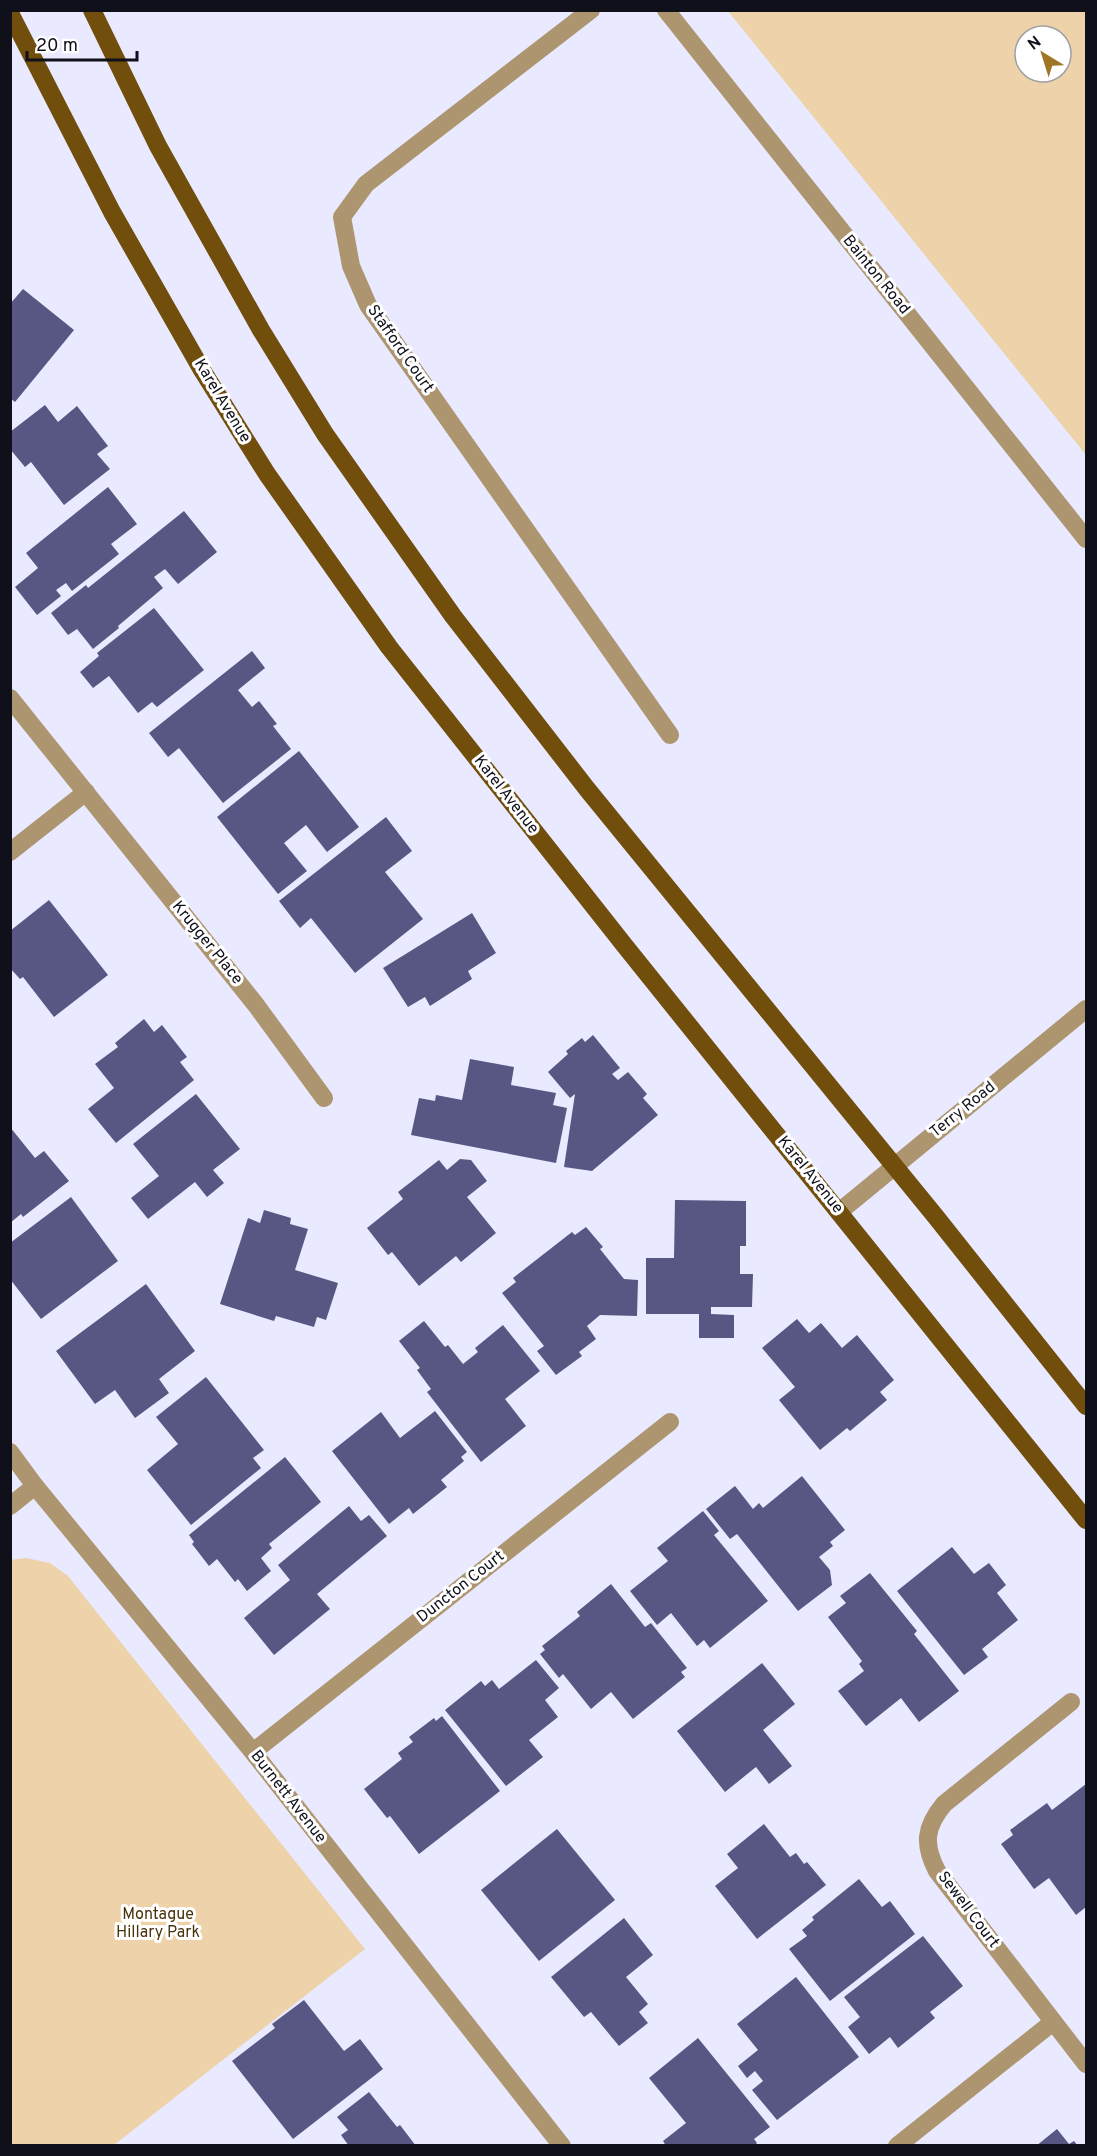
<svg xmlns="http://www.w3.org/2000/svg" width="1097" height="2156" font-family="Overpass,sans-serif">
<rect width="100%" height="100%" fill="#e9eaff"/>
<g fill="#edd2aa" fill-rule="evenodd">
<path d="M728,11H1086V455L744,31ZM1025,36H1061V72H1025Z"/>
<path d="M26,1558L50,1563L68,1576L365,1949L114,2145H11L10,1560Z"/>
</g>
<g fill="#585783">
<path d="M23,289L74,330L15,402L10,398V304Z"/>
<path d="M45,405L58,422L77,406L108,446L97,454L110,469L64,505L31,462L25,467L10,449V432Z"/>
<path d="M108,487L137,524L111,544L119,554L72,591L66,583L56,590L61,596L37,615L15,587L38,568L26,553Z"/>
<path d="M184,511L217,552L178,584L165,569L154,577L163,588L118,626L119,628L93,649L77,629L68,635L51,613L86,585L88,588Z"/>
<path d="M154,608L204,670L157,707L152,702L138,713L109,676L93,688L80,672L99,656L97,653Z"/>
<path d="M252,651L265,668L238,690L252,707L259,701L277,724L273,726L291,749L223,803L179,748L168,757L149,733Z"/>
<path d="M299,751L359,827L327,852L306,825L284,843L307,871L278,894L217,817Z"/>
<path d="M386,817L412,851L385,872L423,919L355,973L311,918L300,928L279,901Z"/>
<path d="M49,900L108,975L54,1017L23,977L20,979L10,968V931Z"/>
<path d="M472,913L496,953L468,971L472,979L430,1006L425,997L408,1007L383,968Z"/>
<path d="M144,1019L154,1032L162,1025L187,1057L180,1062L194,1080L116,1143L88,1109L114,1088L95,1064L118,1047L115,1043Z"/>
<path d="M593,1035L620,1068L612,1074L618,1080L628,1072L647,1094L643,1098L658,1115L592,1171L564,1167L575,1094L570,1098L548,1072L568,1054L566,1051L582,1038L585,1042Z"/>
<path d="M470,1059L514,1067L511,1085L556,1093L553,1105L567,1108L556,1163L411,1135L419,1098L435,1101L436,1095L462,1100Z"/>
<path d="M196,1094L240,1149L213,1170L224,1183L207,1197L195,1182L148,1219L131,1198L159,1176L133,1144Z"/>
<path d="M10,1127L35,1158L44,1151L69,1181L23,1217L21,1214L10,1223Z"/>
<path d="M460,1159L471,1160L487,1181L467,1197L496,1233L461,1262L456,1256L419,1286L392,1252L388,1255L367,1228L403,1199L398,1192L439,1160L447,1170Z"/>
<path d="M71,1197L118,1261L41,1319L10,1279V1243Z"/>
<path d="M675,1200L746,1201V1246H740V1274H753L752,1307H711V1314L734,1315V1338H699V1314H646V1258H674Z"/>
<path d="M264,1210L291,1218L290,1224L308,1229L295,1270L338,1283L326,1320L317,1317L314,1327L276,1316L274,1321L220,1304L248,1218L260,1223Z"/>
<path d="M586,1227L603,1247L600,1249L624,1279L638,1280L637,1316L600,1315L587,1326L596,1339L579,1352L582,1356L556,1375L537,1351L544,1346L502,1293L516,1282L513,1278L572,1232L575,1235Z"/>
<path d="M146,1284L195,1351L159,1379L169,1393L135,1418L115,1390L95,1404L56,1351Z"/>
<path d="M797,1319L809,1333L821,1323L842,1348L857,1335L894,1380L880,1392L887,1400L850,1431L847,1428L820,1450L779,1400L795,1387L762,1348Z"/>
<path d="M424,1321L445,1347L448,1345L463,1364L478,1352L475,1348L503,1325L540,1371L505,1399L526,1426L481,1462L427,1392L431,1389L417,1370L420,1368L399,1341Z"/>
<path d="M206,1377L264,1450L253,1458L261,1468L191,1525L147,1470L178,1444L156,1417Z"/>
<path d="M435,1411L467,1452L461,1457L464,1461L441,1480L447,1487L413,1514L409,1508L389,1524L332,1451L381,1412L400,1438Z"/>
<path d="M285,1457L321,1502L269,1544L272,1548L261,1558L271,1571L247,1591L238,1579L235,1582L217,1559L209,1566L192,1544L194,1542L189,1535Z"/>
<path d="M802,1476L845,1530L830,1542L833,1546L819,1557L830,1570L832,1585L798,1611L737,1534L730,1539L706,1509L735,1486L753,1509L759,1503L763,1508Z"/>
<path d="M349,1506L361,1521L369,1515L387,1536L317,1594L330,1609L274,1655L244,1618L290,1580L278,1565Z"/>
<path d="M703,1511L719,1531L714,1535L768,1601L710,1648L704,1640L697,1646L671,1613L657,1625L630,1591L668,1561L657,1548Z"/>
<path d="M952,1547L974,1574L989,1563L1006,1585L997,1593L1018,1620L982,1649L988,1657L964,1675L897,1591Z"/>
<path d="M870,1573L917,1631L914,1634L959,1691L919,1722L901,1698L866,1726L838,1691L864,1671L859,1664L862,1661L828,1617L846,1603L840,1596Z"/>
<path d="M611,1584L645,1627L651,1623L687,1668L681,1672L685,1677L633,1719L611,1692L591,1709L563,1674L559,1678L540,1654L545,1650L542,1646L580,1616L577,1612Z"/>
<path d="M536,1660L559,1688L545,1700L558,1717L529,1740L543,1757L506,1786L445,1710L481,1681L485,1686L492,1680L499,1689Z"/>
<path d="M762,1663L795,1704L763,1730L792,1766L769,1784L756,1767L725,1792L677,1731Z"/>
<path d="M442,1716L500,1791L419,1854L390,1816L387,1818L364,1789L402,1759L398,1753L413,1742L409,1737L434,1718L436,1721Z"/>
<path d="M1086,1784V1907L1076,1915L1049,1878L1034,1889L1001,1844L1013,1835L1010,1830L1047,1803L1052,1810Z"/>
<path d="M764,1824L790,1857L796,1853L804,1864L807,1862L826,1885L757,1939L715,1886L738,1868L727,1854Z"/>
<path d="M557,1829L615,1900L539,1961L481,1890Z"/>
<path d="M859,1879L882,1907L890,1901L915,1934L830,2001L789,1949L807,1936L802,1930L814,1920L812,1917Z"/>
<path d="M624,1918L653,1955L626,1977L648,2004L639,2012L648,2023L619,2046L591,2012L584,2017L551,1977Z"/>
<path d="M923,1936L963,1986L930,2012L935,2018L898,2048L890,2037L869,2054L848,2027L860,2017L844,1997Z"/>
<path d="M796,1977L859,2057L777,2120L752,2090L763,2081L755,2071L747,2078L738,2066L758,2050L737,2024Z"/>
<path d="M304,2000L344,2051L360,2039L383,2069L293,2139L232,2061L275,2028L272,2024Z"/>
<path d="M698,2038L770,2127L754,2139L757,2143L754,2146H666L663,2141L686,2123L649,2078Z"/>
<path d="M369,2092L397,2127L400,2125L416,2146H349L341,2135L348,2130L337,2117Z"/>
<path d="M1057,2129L1069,2144L1074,2141L1078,2146H1036Z"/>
</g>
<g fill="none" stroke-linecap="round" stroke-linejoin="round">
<g stroke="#ad9570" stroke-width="18">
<path d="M591,10L366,184L342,217L351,266L368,305L670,735"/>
<path d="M666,10L1086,539"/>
<path d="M10,698L256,1005L324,1098"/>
<path d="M10,852L86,792"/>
<path d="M839,1212L1086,1009"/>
<path d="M10,1452L35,1486L253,1752L562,2146"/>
<path d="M10,1506L35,1486"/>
<path d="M1071,1702L944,1804C925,1827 923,1844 937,1871L1086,2064"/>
<path d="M253,1752L670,1422"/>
<path d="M897,2146L1053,2022"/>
</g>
<g stroke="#714e0c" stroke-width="18">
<path d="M92,10L158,146L261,330L325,434L453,616L587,789L936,1217L1086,1406"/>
<path d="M10,13L112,212L202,370L267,474L389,647L625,946L1086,1520"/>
</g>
</g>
<g text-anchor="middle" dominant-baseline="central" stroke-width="6" stroke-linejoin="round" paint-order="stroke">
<g font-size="16" fill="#10101b" stroke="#fff">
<text transform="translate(876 275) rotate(51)">Bainton Road</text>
<text transform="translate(400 349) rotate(55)">Stafford Court</text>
<text transform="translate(222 401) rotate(59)">Karel Avenue</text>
<text transform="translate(506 795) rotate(52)">Karel Avenue</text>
<text transform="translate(207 943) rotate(51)">Krugger Place</text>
<text transform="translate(963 1110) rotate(-39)">Terry Road</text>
<text transform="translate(810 1175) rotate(51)">Karel Avenue</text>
<text transform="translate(461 1587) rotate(-38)">Duncton Court</text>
<text transform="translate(288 1797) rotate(52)">Burnett Avenue</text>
<text transform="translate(968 1910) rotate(53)">Sewell Court</text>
</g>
<g font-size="16" fill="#49330d" stroke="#fff">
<text x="158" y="1915">Montague<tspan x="158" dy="18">Hillary Park</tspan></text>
</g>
</g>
<rect width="1097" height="2156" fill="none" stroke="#10101b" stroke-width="24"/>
<g transform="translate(1043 54) rotate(322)"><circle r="28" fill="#ffffff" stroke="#9f9fa4" stroke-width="1.5"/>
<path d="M0-4.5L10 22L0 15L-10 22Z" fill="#a17526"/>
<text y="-9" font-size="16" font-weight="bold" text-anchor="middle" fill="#10101b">N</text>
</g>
<path d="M27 51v9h110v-9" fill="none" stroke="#10101b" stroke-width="3"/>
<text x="36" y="51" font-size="18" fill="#10101b" stroke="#ffffff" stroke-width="4.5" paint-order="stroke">20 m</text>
</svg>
